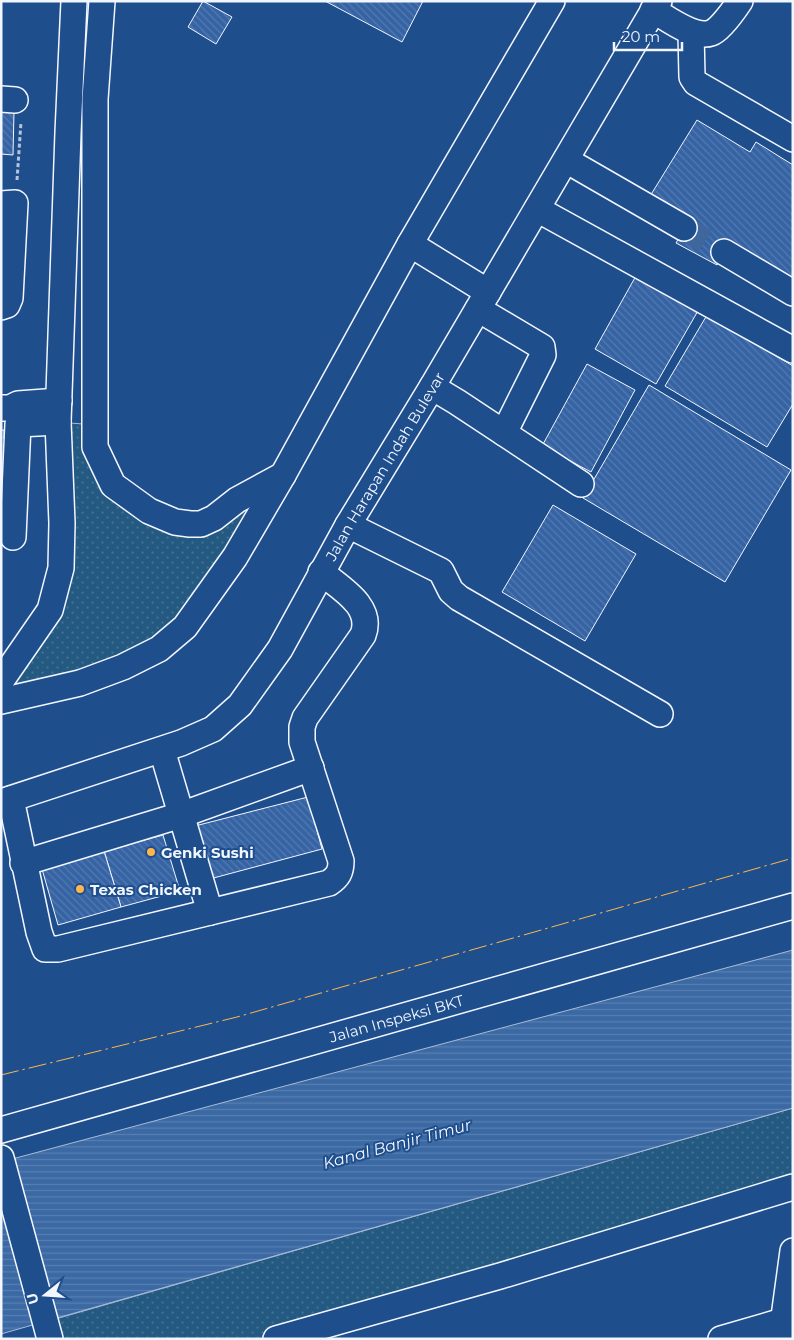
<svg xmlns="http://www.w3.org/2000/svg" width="794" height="1340" font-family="Montserrat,sans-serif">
<defs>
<pattern id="grass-dots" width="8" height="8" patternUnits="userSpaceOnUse" patternTransform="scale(1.25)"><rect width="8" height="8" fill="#245a82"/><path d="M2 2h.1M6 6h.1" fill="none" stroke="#447295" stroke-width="1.8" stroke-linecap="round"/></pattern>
<pattern id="water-rules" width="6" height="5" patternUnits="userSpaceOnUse" patternTransform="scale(1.25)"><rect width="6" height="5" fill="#3b69a3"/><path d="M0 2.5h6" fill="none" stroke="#587fb1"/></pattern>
<pattern id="building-back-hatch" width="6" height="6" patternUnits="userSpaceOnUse" patternTransform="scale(1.25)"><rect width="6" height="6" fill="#3563a3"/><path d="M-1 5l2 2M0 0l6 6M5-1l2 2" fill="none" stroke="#537ab1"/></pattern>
</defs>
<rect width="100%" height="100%" fill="#1f4e8c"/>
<g fill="url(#grass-dots)" stroke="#a8bbd7">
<path d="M58,422L95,425L113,485L175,522L283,475L159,648L1,700L50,610Z"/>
<path d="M793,1108V1187L276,1339H50L45,1322Z"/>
</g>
<path fill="url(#water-rules)" stroke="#a8bbd7" d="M793,950V1108L1,1334V1162Z"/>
<g fill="url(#building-back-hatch)" stroke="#f2f6ff">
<path d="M203,1L232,17L216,44L188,27Z"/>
<path d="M325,1H423L402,42Z"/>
<path d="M1,111H14L13,155L1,154Z"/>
<path d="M697,120L750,152L756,142L793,165V291L725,249L717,265L676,243L686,225L647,201Z"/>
<path d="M637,274L699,309L656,384L595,349Z"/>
<path d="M707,315L793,366V404L767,447L665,386Z"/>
<path d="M587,364L635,390L591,472L542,446Z"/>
<path d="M649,385L791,470L725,582L583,498Z"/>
<path d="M1,430H4V439L10,441L9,470L3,469L2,483Z"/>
<path d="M553,505L636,554L585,641L502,592Z"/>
<path d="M308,797L322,849L206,880L191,827Z"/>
<path d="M163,835L180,891L121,907L104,851Z"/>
<path d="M104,851L121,907L58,925L42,869Z"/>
</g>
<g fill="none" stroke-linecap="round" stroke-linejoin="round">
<path stroke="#3f679d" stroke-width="25" stroke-dasharray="25 12" stroke-linecap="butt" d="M684,228L724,252"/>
<g stroke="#f2f6ff" stroke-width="28">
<g id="minor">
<path d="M102,1L95,99V447L113,485L149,511L175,522L190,524H201L214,518L237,500L283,475"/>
<path d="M653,10C667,18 694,39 711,33C720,30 734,10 740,1"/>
<path d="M691,32L692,77L696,83L793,139"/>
<path d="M1,99L15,100"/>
<path d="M566,160L684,228"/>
<path d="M1,204L15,203L10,298L7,305L1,307"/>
<path d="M537,209L793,350"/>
<path d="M410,244L488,292"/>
<path d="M724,252L793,293"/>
<path d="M478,309L542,347L543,355L504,433"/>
<path d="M432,387L457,402L581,484"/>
<path d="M1,408H10L18,404L59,401"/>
<path d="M348,525L441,571L451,591L459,598L660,714"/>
<path d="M13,537L18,424L58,422"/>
<path d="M1,681L50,610L61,568L62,523L58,422L68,133L74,1"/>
<path d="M1,701L80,683L123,667L159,649L185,627L235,557L283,475L410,244L552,1"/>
<path d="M162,750L210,912"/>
<path d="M11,799L39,932L45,949H58L329,883C338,877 341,872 341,861L302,742V727L305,718L363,635C374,606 340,588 321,572"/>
<path id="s1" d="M1,802L181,743L213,729L240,705L280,649L348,525L432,387L659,1"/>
<path d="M23,863L181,815L311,768"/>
<path id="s2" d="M1,1130L793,906"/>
<path d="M1,1158L50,1339"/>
<path d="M276,1339L500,1276L793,1187"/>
<path d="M721,1339L793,1318"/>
<path d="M781,1339L793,1251"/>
</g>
</g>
<path stroke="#b3c4dc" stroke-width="3" stroke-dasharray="4 2.5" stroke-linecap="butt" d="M17,180L21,122"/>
<use href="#minor" stroke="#1f4e8c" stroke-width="25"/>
<path stroke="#ffb74d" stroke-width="1" stroke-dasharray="18 4 2.5 4" stroke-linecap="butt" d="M1,1075L237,1017L793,858"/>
</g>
<g fill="#ffb74d" stroke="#1f4e8c" stroke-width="2">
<circle cx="151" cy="852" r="5"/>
<circle cx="80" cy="889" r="5"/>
</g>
<g text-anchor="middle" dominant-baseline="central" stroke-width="4" stroke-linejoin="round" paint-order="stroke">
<g font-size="15" fill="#f2f6ff" stroke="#1f4e8c">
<text stroke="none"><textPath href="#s1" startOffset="540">Jalan Harapan Indah Bulevar</textPath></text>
<text stroke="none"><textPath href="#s2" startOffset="411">Jalan Inspeksi BKT</textPath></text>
</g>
<g font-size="15" font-weight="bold" fill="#f2f6ff" stroke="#1f4e8c" text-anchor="start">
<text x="161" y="852">Genki Sushi</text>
<text x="90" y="889">Texas Chicken</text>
</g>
<g font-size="16" font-style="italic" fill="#f2f6ff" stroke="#1f4e8c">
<text transform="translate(397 1144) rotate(-15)">Kanal Banjir Timur</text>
</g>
</g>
<rect width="794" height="1340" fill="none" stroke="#f2f6ff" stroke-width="5"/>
<g transform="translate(45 1295) rotate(253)" stroke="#1f4e8c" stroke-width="4" paint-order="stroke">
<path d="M0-4L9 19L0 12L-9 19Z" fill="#f2f6ff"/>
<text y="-8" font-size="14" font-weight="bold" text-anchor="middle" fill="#f2f6ff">U</text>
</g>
<path d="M614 42v8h68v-8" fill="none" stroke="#f2f6ff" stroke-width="2.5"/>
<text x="622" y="42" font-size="15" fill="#f2f6ff" stroke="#1f4e8c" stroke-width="4" paint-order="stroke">20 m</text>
</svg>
